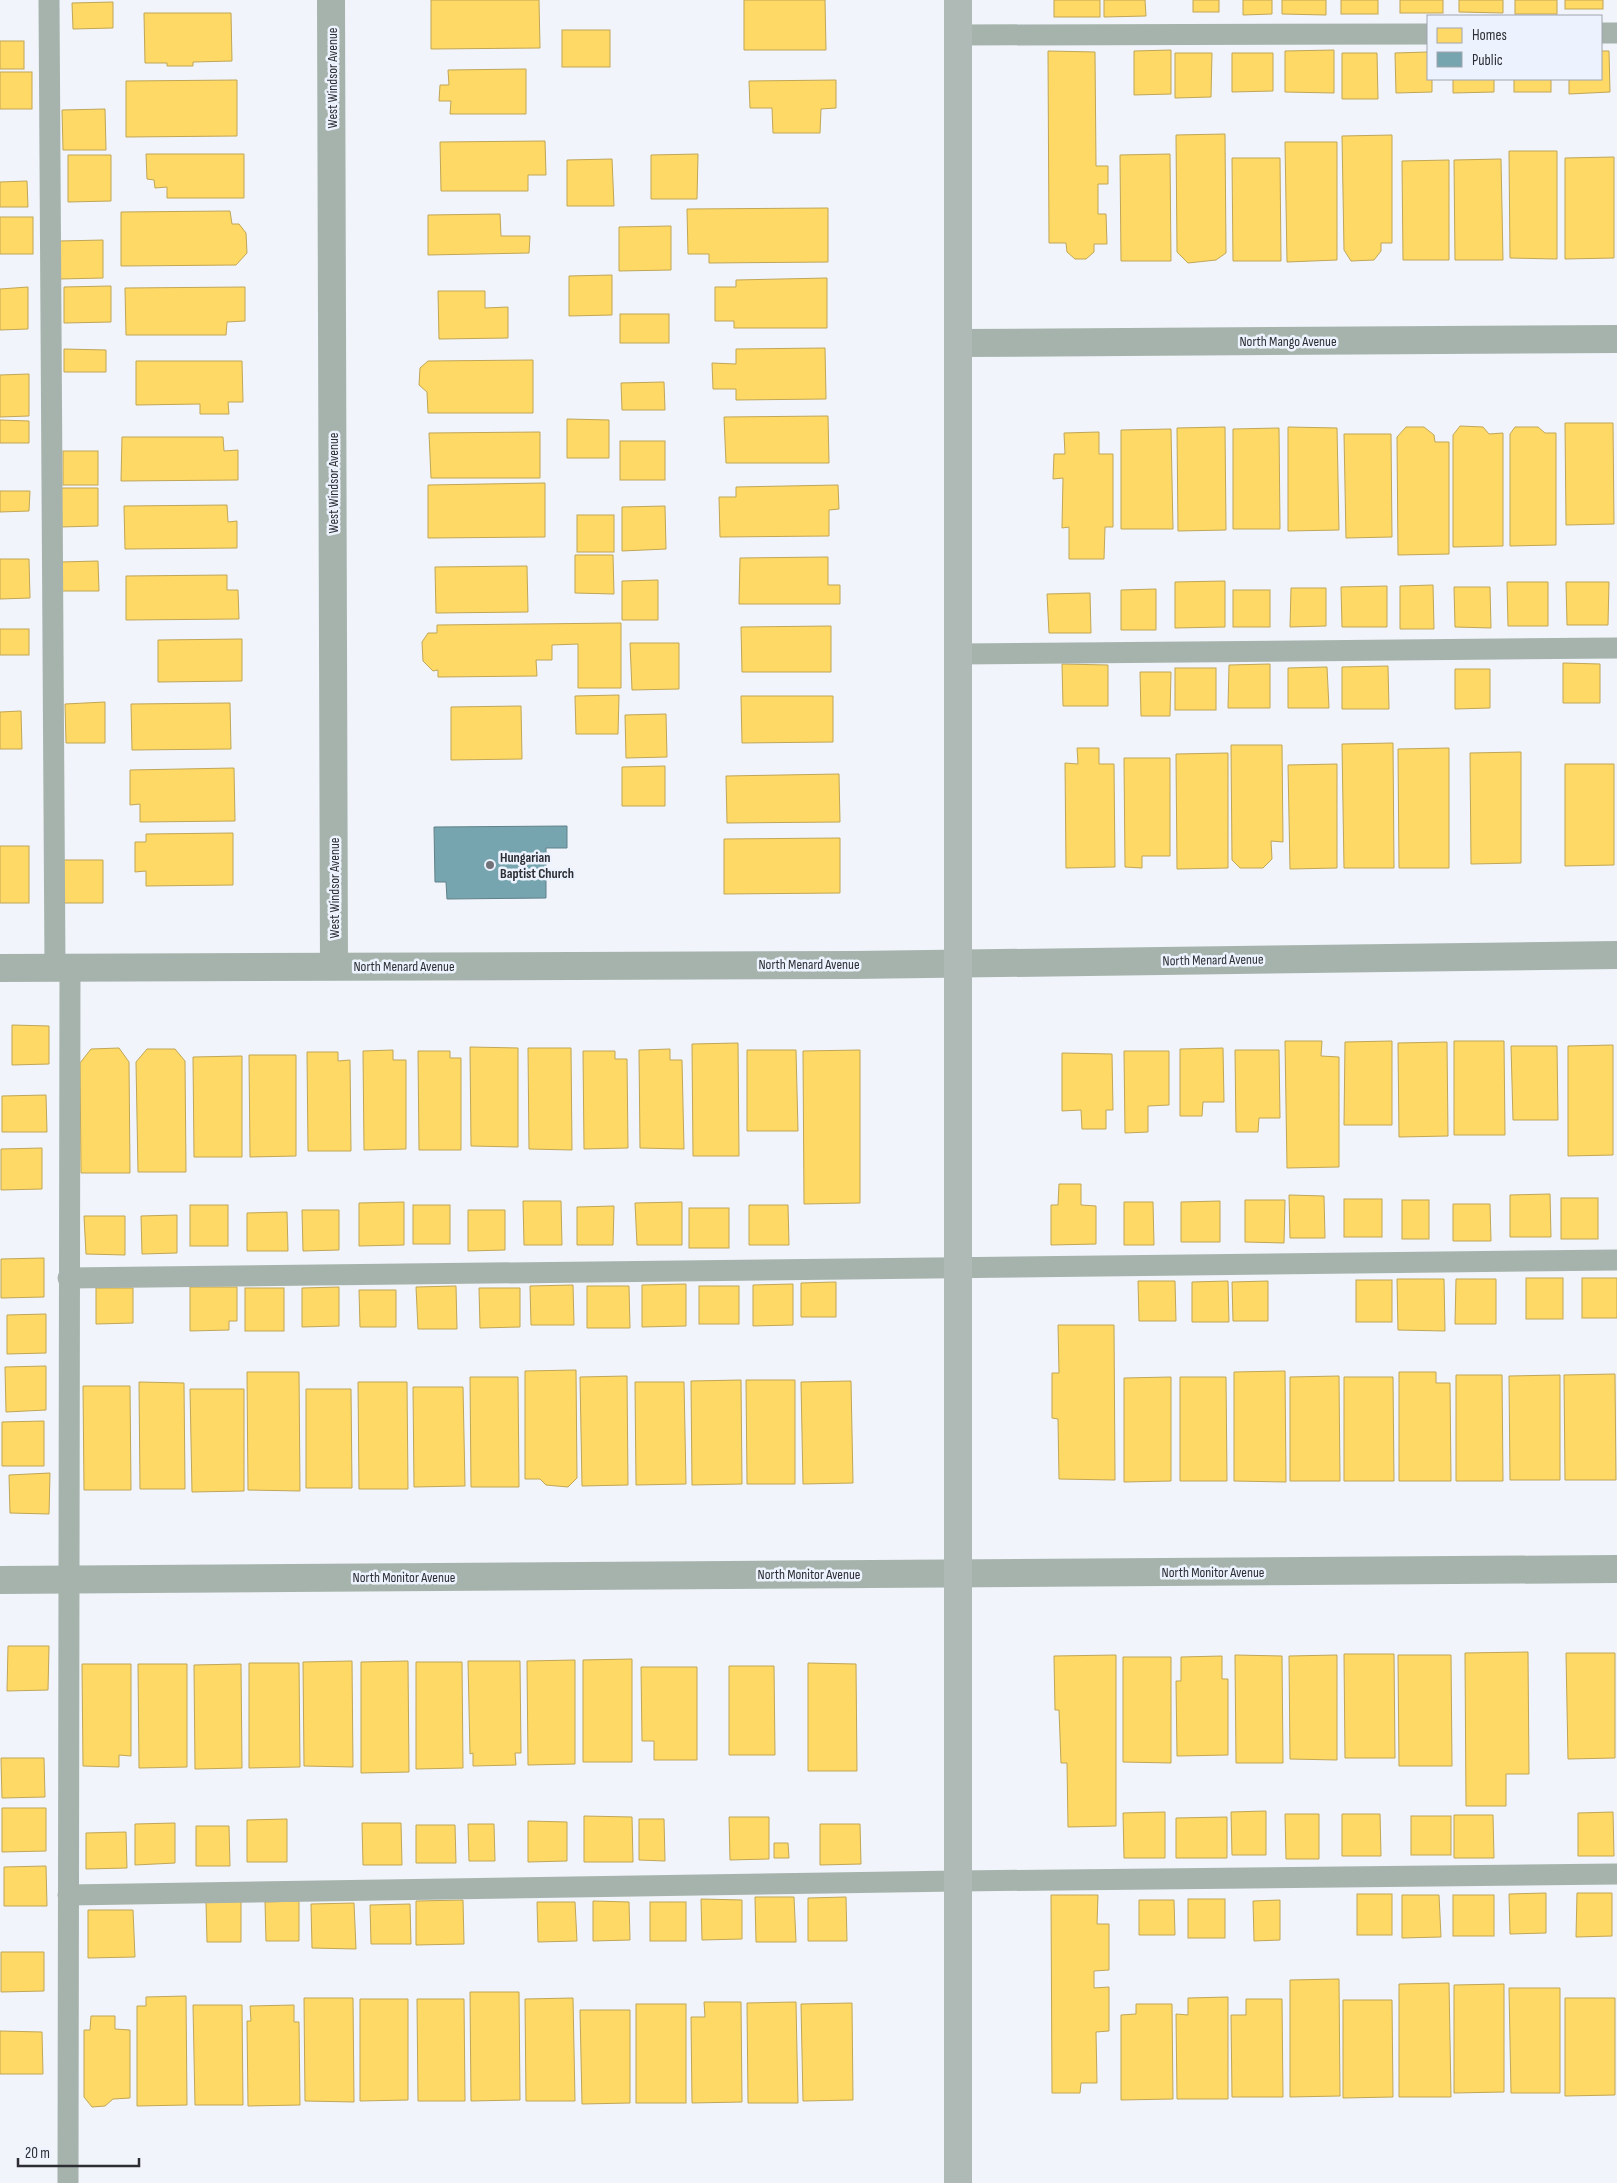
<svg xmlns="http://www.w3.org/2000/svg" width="1617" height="2183" font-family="'Sofia Sans Condensed',sans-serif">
<rect width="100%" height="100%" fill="#f1f4fa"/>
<g fill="#ffd966" stroke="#c0a657">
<path d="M431,0H539L540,48L431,49Z"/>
<path d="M744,0H825L826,50H744Z"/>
<rect x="1054" y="0" width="46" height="17"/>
<path d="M1104,0H1145L1146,16L1104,17Z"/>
<rect x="1193" y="0" width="26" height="12"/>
<path d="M1243,0H1272V14L1243,15Z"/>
<path d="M1282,0H1326V15L1282,14Z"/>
<rect x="1341" y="0" width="37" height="14"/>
<rect x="1400" y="0" width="43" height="13"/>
<path d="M1459,0H1503V13L1459,12Z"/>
<rect x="1515" y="0" width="42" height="14"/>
<rect x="1565" y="0" width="38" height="9"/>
<path d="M113,2V28L73,29L72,3Z"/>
<path d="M144,13H231L232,61L193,62V66H167V63H145Z"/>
<rect x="562" y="30" width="48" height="37"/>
<rect x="0" y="41" width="24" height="28"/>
<path d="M1171,50V94L1134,95V51Z"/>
<path d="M1334,50V93L1285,92V51Z"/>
<path d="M1048,51L1095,52L1096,166H1108V184H1098V214H1106L1107,244H1094V252L1086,259H1075L1067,252L1066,243H1049Z"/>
<path d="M1601,51H1609L1610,92L1569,94V79H1601Z"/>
<path d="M1428,52V79H1432V92L1396,93L1395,53Z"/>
<path d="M1175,53H1212L1211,97L1175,98Z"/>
<path d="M1232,53H1273V91L1232,92Z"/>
<path d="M1342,53H1377L1378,99H1342Z"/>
<path d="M526,69V114H450L451,101H439L440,85H449L448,70Z"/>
<rect x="0" y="72" width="32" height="37"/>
<path d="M1453,79H1494V92L1453,93Z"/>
<rect x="1514" y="79" width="37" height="13"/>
<path d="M237,80V136L126,137V81Z"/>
<path d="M836,80V108L821,109L820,133H773L772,108H750L749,81Z"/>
<path d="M105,109L106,150H63L62,110Z"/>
<path d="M1225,134L1226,253L1216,260L1188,263L1177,252L1176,135Z"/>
<path d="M1392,135V243H1381V251L1374,260L1351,261L1344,250L1342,136Z"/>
<path d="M545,141L546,175H528V191H441L440,142Z"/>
<path d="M1285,142H1337V260L1287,262Z"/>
<path d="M1509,151H1557V259L1510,258Z"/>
<path d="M146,154H244V198H167V187L155,188L154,180L147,179Z"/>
<path d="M698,154L697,199H651V155Z"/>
<path d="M1170,154L1171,261H1121L1120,155Z"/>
<path d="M68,155H111V201L68,202Z"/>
<path d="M1614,157V258L1565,259V158Z"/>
<path d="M1232,158H1280L1281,261H1233Z"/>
<path d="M612,159L614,206H567V160Z"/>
<path d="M1501,159L1503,260H1455L1454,160Z"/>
<path d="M1449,160V260H1403L1402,161Z"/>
<path d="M27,181L28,207H0V182Z"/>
<path d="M828,208V262L709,263V254H688L687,209Z"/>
<path d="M230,211L232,224H239L246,233L247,253L236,265L121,266V212Z"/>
<path d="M500,214L501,236H530L529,253L428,255V215Z"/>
<rect x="0" y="217" width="33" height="37"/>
<path d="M671,226V270L619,271V227Z"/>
<path d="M103,240V278L60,279V241Z"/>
<path d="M612,275V315L569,316V276Z"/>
<path d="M827,278V328H734V321H715V287H736V280Z"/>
<path d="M111,286V322L64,323V287Z"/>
<path d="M28,287V329L0,330V289Z"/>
<path d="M245,287V321L227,322L226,335H126L125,288Z"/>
<path d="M438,291H485V308L508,307V338L439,339Z"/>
<rect x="620" y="314" width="49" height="29"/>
<path d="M825,348L826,399L736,400V389H713L712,363L736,364V349Z"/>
<path d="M64,349L106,350V372H64Z"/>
<path d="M533,360V413H428L427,392L419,385L420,368L428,361Z"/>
<path d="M136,361H242L243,402H228L229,414H200V404L136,405Z"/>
<path d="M29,374V416L0,417V375Z"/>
<path d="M664,382L665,410H622L621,383Z"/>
<path d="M828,416L829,463H726L724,417Z"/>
<path d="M567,419L609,420V458H567Z"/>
<path d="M0,420L29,421V443H0Z"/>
<path d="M1565,423H1613L1614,524L1566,525Z"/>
<path d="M1460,426L1483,427L1489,434L1503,433V546L1453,547V435Z"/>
<path d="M1225,427L1226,530L1178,531L1177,428Z"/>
<path d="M1288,427L1337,428L1339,530L1288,531Z"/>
<path d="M1406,427H1424L1434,435L1435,442H1449V554L1398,555L1397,437Z"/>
<path d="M1515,427H1538L1545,433H1556V545L1510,546V434Z"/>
<path d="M1279,428L1280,529H1233V429Z"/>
<path d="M1171,429L1173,529H1121V430Z"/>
<path d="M540,432V478H431L429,433Z"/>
<path d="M1099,432V454H1113V527H1105L1104,559H1069V527L1062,528L1063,478L1053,479L1054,454H1065L1064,433Z"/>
<path d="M1344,434H1391L1392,537L1346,538Z"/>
<path d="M122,437H223L224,451L238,450V480L121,481Z"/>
<rect x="620" y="441" width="45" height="39"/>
<rect x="63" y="451" width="35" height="34"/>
<path d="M545,483V537L428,538V485Z"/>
<path d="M838,485L839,509L829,510V536L720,537L719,497H736V487Z"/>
<path d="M59,488H98V526L60,527Z"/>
<path d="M0,491H30L29,511L0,512Z"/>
<path d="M227,505L228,522L237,521V548L125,549L124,506Z"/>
<path d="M665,506L666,549L622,551V507Z"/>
<rect x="577" y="515" width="37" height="37"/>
<path d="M575,555H613L614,594L575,593Z"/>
<path d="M828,557V585H840V604H739L740,558Z"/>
<path d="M0,559H29L30,598L0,599Z"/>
<path d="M98,561L99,591H61V562Z"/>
<path d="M527,566L528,612L436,613L435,567Z"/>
<path d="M227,575V590H238L239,619L126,620V576Z"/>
<path d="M658,580V620H622V581Z"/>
<path d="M1225,581V627L1175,628V582Z"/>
<path d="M1507,582H1548V626H1508Z"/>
<path d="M1566,582H1609L1608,625H1567Z"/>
<path d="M1433,585L1434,629H1400V586Z"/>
<path d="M1387,586V627H1342L1341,587Z"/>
<path d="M1454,587H1490L1491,628L1455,627Z"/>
<path d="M1291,588H1326V626L1290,627Z"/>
<path d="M1156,589V630H1121V590Z"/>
<rect x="1233" y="590" width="37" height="37"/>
<path d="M1090,593L1091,633H1049L1047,594Z"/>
<path d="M621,623V688H578V644L552,645V660H536L537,676L438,677V670L433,671L423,661L422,642L428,633H437V625Z"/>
<path d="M831,626V672H742L741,627Z"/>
<rect x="0" y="629" width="29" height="26"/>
<path d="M242,639V681L158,682V640Z"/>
<path d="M630,643H679V689L632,690Z"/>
<path d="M1563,663L1600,664V703H1563Z"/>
<path d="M1062,664L1108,665V706H1063Z"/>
<path d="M1270,664V708H1228L1229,665Z"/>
<path d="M1388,666L1389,709H1342V667Z"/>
<path d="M1327,667L1329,708H1288V668Z"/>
<rect x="1175" y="668" width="41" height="42"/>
<path d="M1455,669H1490V708L1455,709Z"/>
<path d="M1140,672H1171L1170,716H1141Z"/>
<path d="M619,695L618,734H576L575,696Z"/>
<path d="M741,696H833V742L742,743Z"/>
<path d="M105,702V743H66L65,704Z"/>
<path d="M230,703L231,749L132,750L131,704Z"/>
<path d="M521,706L522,759L451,760V707Z"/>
<path d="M21,711L22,749H0V712Z"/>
<path d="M666,714L667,757L626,758L625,715Z"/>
<path d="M1393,743L1394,868H1344L1342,744Z"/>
<path d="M1231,745H1282L1283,842L1271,841L1272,859L1263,868H1240L1232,860Z"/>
<path d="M1077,748H1099V764H1114L1115,867L1066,868L1065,763L1078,764Z"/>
<path d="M1449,748V868H1399L1398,749Z"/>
<path d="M1521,752V863L1471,864L1470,753Z"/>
<path d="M1228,753V868L1177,869L1176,754Z"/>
<path d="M1124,758H1170V856H1142V868L1125,867Z"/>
<path d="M1337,764V868L1290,869L1288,765Z"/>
<path d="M1565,764H1614V865L1565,866Z"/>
<path d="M665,766V806H622V767Z"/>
<path d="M234,768L235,821L140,822V804L130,805V770Z"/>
<path d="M839,774L840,822L727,823L726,776Z"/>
<path d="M233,833V885L146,886V871L135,872V842H146V834Z"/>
<path d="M840,838V893L724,894V839Z"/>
<rect x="0" y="846" width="29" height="57"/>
<path d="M62,860H103V903H63Z"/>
<path d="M12,1025L49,1026V1064L12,1065Z"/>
<path d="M1285,1041H1322L1321,1056L1339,1057V1167L1287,1168Z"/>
<path d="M1392,1041V1125H1344L1345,1042Z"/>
<path d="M1454,1041H1504L1505,1135H1454Z"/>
<path d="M1447,1042L1448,1136L1399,1137L1398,1043Z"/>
<path d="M738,1043L739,1156H693L692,1044Z"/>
<path d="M1613,1045V1155L1568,1156V1046Z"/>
<path d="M1511,1046H1557L1558,1120H1513Z"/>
<path d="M470,1047L518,1048V1147L471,1146Z"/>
<path d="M119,1048L129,1062L130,1173H81L80,1063L91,1049Z"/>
<path d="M528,1048H571L572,1150L529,1149Z"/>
<path d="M1223,1048L1224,1102H1203L1202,1116H1180V1049Z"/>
<path d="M147,1049H175L185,1061L186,1172H138L136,1062Z"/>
<path d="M670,1049V1060H682L684,1149L640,1148L639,1050Z"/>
<path d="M393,1050V1060H406V1149L364,1150L363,1051Z"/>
<path d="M747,1050H796L798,1131H747Z"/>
<path d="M860,1050V1203L804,1204L803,1051Z"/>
<path d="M1235,1050H1279L1280,1118H1259L1258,1132H1236Z"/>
<path d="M418,1051H450V1058H461V1150H419Z"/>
<path d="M583,1051H615V1059H627L628,1148L584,1149Z"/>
<path d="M1124,1051H1169V1105L1148,1106V1132L1125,1133Z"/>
<path d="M307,1052H338V1061L350,1060L351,1151H308Z"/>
<path d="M1062,1053L1112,1054L1113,1110H1106V1129H1082L1081,1110L1062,1111Z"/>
<path d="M249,1055H296V1156L250,1157Z"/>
<path d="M242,1056V1157H194L193,1057Z"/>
<path d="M46,1095L47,1132H2V1096Z"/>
<path d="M42,1148V1189L1,1190V1149Z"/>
<path d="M1059,1184H1081V1205L1096,1206V1244L1051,1245V1205H1058Z"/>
<path d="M1550,1194L1551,1237H1510V1195Z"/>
<path d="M1289,1195L1324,1196L1325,1238H1290Z"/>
<rect x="1561" y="1198" width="37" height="41"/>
<rect x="1344" y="1199" width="38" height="38"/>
<path d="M1245,1200H1285L1284,1243L1245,1242Z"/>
<rect x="1402" y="1200" width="27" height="39"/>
<path d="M523,1201H561L562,1245H524Z"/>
<path d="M1220,1201V1242H1181V1202Z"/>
<path d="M404,1202V1245L359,1246V1203Z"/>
<path d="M682,1202V1245H637L635,1203Z"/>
<path d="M1124,1202H1153L1154,1245H1124Z"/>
<path d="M1453,1204H1490L1491,1241H1453Z"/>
<rect x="190" y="1205" width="38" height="41"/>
<rect x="413" y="1205" width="37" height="39"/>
<path d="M749,1205H788L789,1245H749Z"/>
<path d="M614,1206L613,1245H577V1207Z"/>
<rect x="689" y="1208" width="40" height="40"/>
<path d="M302,1210H339V1250L303,1251Z"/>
<path d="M468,1210H505V1250L468,1251Z"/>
<path d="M287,1212L288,1251H247V1213Z"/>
<path d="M177,1215V1253L142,1254L141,1216Z"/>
<path d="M84,1216H125V1255L86,1254Z"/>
<path d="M44,1258V1297L1,1298V1259Z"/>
<rect x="1526" y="1278" width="37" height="41"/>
<rect x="1582" y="1278" width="35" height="40"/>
<path d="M1397,1279H1444L1445,1331L1398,1330Z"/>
<path d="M1456,1279H1496V1324H1455Z"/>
<rect x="1356" y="1280" width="36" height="42"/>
<path d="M1138,1281H1175L1176,1321H1139Z"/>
<path d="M1228,1281L1229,1322H1192V1282Z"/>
<path d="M1268,1281V1321H1233L1232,1282Z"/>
<path d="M836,1282V1317H801V1283Z"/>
<path d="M686,1284V1326L642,1327V1285Z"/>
<path d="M793,1284V1325L753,1326V1285Z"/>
<path d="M573,1285L574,1325H531L530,1286Z"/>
<path d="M456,1286L457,1329H418L416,1287Z"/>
<path d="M587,1286H629L630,1328H587Z"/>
<rect x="699" y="1286" width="40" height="38"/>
<path d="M190,1287H237V1321H229V1330L190,1331Z"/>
<path d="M339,1287V1326L302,1327V1288Z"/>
<path d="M96,1288H133V1323L96,1324Z"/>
<rect x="245" y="1288" width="39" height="43"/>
<path d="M479,1288H520V1327L480,1328Z"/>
<path d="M359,1290H396V1327H360Z"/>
<path d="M46,1314V1353L7,1354V1315Z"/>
<path d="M1058,1325H1114L1115,1480L1059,1479L1058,1419L1052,1418V1373H1059Z"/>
<path d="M46,1366V1410L6,1412L5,1367Z"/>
<path d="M576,1370L577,1478L568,1487L546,1485L540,1479H525V1371Z"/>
<path d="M1285,1371L1286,1482L1234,1481V1372Z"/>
<path d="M247,1372H299L300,1491L248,1490Z"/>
<path d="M1399,1372H1436V1383H1450L1451,1481H1399Z"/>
<path d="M1615,1374L1616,1480H1565L1564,1375Z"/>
<path d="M1456,1375H1502L1503,1481H1456Z"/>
<path d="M1560,1375V1480H1510L1509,1376Z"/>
<path d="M627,1376L628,1485L582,1486L580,1377Z"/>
<path d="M1339,1376L1340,1481H1290V1377Z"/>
<path d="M470,1377H518L519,1487H471Z"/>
<path d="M1171,1377V1481L1124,1482V1378Z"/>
<path d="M1180,1377H1226L1227,1481H1180Z"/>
<path d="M1344,1377H1393L1394,1481H1344Z"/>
<path d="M741,1380L742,1484L692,1485L691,1381Z"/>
<path d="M746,1380H795V1484H747Z"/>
<path d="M851,1381L853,1483L803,1484L801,1382Z"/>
<path d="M139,1382L184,1383L185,1489H140Z"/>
<path d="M358,1382H407L408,1489H359Z"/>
<path d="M635,1382H684L686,1484L636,1485Z"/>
<path d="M83,1386H130L131,1490H84Z"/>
<path d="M413,1387H463L465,1486L414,1487Z"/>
<path d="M190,1389H244V1491L192,1492Z"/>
<path d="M306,1389H351L352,1488H306Z"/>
<path d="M44,1421V1466H2V1422Z"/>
<path d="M50,1473L49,1514L10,1513L9,1475Z"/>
<path d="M8,1646H49L48,1690L7,1691Z"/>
<path d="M1528,1652L1529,1774H1506V1806H1466L1465,1653Z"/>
<path d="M1566,1653H1615V1758L1568,1759Z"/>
<path d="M1344,1654H1394L1395,1758H1345Z"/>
<path d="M1116,1655V1826L1068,1827L1067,1763H1061L1059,1710H1055L1054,1656Z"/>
<path d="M1235,1655L1282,1656L1283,1763H1236Z"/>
<path d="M1337,1655V1760L1290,1759L1289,1656Z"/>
<path d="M1398,1655H1451L1452,1766H1399Z"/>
<path d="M1222,1656V1679H1228V1755L1177,1756L1176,1681H1181V1657Z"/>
<path d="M1123,1657H1171V1763L1123,1762Z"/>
<path d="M632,1659V1762H583V1660Z"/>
<path d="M575,1660V1764L528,1765L527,1661Z"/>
<path d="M352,1661L353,1767L304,1766L303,1662Z"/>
<path d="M408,1661L409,1772L361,1773V1662Z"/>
<path d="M468,1661H520L521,1753H515L516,1765L473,1766V1753L470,1754Z"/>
<path d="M416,1662H462L463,1768L416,1769Z"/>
<path d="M249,1663H299L300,1767L249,1768Z"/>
<path d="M808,1663L856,1664L857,1771H808Z"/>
<path d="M82,1664H131V1756L119,1755V1767L83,1766Z"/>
<path d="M138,1664H187V1767L139,1768Z"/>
<path d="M241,1664L242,1768L195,1769L194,1665Z"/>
<path d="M729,1666H774L775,1755H729Z"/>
<path d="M641,1667H697V1760H654V1741H642Z"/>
<path d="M1,1758H44L45,1797L2,1798Z"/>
<path d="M2,1808H46V1851L2,1852Z"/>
<path d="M1266,1811V1855H1232L1231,1812Z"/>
<path d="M1165,1812V1858H1124L1123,1813Z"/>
<path d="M1613,1812L1614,1856H1578V1813Z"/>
<path d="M1285,1814H1319V1859H1286Z"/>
<path d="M1342,1814H1380L1381,1856H1342Z"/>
<path d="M1454,1815H1493L1494,1858H1454Z"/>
<path d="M584,1816L632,1817L633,1862H584Z"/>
<rect x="1411" y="1816" width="40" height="39"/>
<path d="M729,1817H769V1859L730,1860Z"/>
<path d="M1227,1817V1858H1176V1818Z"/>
<path d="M287,1819V1862H247V1820Z"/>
<path d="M639,1819H664L665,1861L639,1860Z"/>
<path d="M528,1821L567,1822V1861L528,1862Z"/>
<path d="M175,1823V1863L135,1865V1824Z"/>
<path d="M362,1823H401L402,1865H363Z"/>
<path d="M468,1824H494L495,1861H469Z"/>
<path d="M820,1824H860L861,1864L820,1865Z"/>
<path d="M416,1825H455L456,1863H416Z"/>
<path d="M196,1826H229L230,1866H196Z"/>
<path d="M126,1832L127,1868L86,1869V1833Z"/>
<path d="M774,1843H788L789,1858H774Z"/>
<path d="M46,1866L47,1906H4V1867Z"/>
<path d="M1546,1893V1933L1510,1934L1509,1894Z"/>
<path d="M1577,1893H1612V1936L1576,1937Z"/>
<rect x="1357" y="1894" width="35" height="41"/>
<path d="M1051,1895H1098L1097,1924H1109V1970L1094,1971V1988L1109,1987V2031L1096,2032L1097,2083H1081L1080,2093H1052Z"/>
<path d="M1402,1895H1439L1441,1937L1402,1938Z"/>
<rect x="1453" y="1895" width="41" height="41"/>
<path d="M755,1897H794L796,1942H756Z"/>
<path d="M846,1897L847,1941H808V1898Z"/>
<path d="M701,1899L742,1900V1939L702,1940Z"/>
<rect x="1188" y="1899" width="37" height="39"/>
<path d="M241,1900V1942H207L206,1901Z"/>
<path d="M463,1900L464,1944L416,1945V1901Z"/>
<path d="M1139,1900H1174L1175,1935H1139Z"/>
<path d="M1280,1900V1940L1254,1941L1253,1901Z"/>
<path d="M299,1901V1941H266L265,1902Z"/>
<path d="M593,1901L629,1902L630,1940L593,1941Z"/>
<path d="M537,1902H575L577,1941L538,1942Z"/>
<rect x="650" y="1902" width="36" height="39"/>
<path d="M354,1903L356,1949L312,1948L311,1904Z"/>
<path d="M410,1904L411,1944H371L370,1905Z"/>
<path d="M88,1910H133L135,1957L88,1958Z"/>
<path d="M1,1952H44V1991L1,1992Z"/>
<path d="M1339,1979L1340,2096L1290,2097V1980Z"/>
<path d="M1449,1983L1451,2097H1399V1984Z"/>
<path d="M1504,1984V2092L1454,2093V1985Z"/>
<path d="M1509,1988H1560V2093H1511Z"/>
<path d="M470,1992H519L520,2100L471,2101Z"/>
<path d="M186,1996L187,2105L137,2106V2006H146V1997Z"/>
<path d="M1228,1997V2099H1177L1176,2014L1188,2015V1998Z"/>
<path d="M304,1998H353L354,2102L305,2101Z"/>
<path d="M573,1998L575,2101H526L525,1999Z"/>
<path d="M1565,1998H1615V2095L1565,2096Z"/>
<path d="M360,1999H408V2100L360,2101Z"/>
<path d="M417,1999H464L465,2101H418Z"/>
<path d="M1246,1999H1282L1283,2097H1232L1231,2015H1246Z"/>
<path d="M1343,2000H1392L1393,2097L1343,2098Z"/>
<path d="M704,2002H741L742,2102L692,2103L691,2017H705Z"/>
<path d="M796,2002L798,2103H748L747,2003Z"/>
<path d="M852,2003L853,2100L803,2101L801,2004Z"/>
<rect x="636" y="2004" width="50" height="99"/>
<path d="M1136,2004H1172L1173,2099L1121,2100V2015L1136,2014Z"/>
<path d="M193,2005H242L243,2105H195Z"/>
<path d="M294,2005V2022H299L300,2105L248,2106L247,2021H251L250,2006Z"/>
<path d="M580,2010H630V2103L582,2104Z"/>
<path d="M91,2016H115V2029L130,2030V2098L113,2099L105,2106L92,2107L84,2097V2030H90Z"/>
<path d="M0,2031L42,2032L43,2074H0Z"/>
</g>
<path fill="#76a5af" stroke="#60818a" d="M567,826V848H546V898L447,899L446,882H435L434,827Z"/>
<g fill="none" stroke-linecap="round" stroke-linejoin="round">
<g stroke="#a6b3ac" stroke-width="21">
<path d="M49,0L55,968"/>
<path d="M1601,33H1617"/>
<path d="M958,35L1428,34"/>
<path d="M958,654L1617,648"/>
<path d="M68,1278L1617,1260"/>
<path d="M68,1895L958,1881L1617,1874"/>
<path d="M68,2183L70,968"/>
</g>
<g stroke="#a6b3ac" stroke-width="28">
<path d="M331,0L334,966"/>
<path d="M958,343L1617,339"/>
<path d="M0,968L854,965L1617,955"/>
<path d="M0,1580L1617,1569"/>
</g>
<path stroke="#afbab6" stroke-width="28" d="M958,0V2183"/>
</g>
<circle fill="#717379" stroke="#edf3fe" stroke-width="2" cx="490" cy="865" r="5"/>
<g text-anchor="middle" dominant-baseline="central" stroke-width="5" stroke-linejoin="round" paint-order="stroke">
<g font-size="14" fill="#2c2e33" stroke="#edf3fe">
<text transform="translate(332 78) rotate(-90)">West Windsor Avenue</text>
<text x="1288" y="341">North Mango Avenue</text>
<text transform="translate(333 483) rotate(-90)">West Windsor Avenue</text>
<text transform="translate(334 888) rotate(-90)">West Windsor Avenue</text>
<text transform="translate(1213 960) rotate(-1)">North Menard Avenue</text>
<text x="809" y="964">North Menard Avenue</text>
<text x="404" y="966">North Menard Avenue</text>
<text x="1213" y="1572">North Monitor Avenue</text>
<text x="809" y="1574">North Monitor Avenue</text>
<text x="404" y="1577">North Monitor Avenue</text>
</g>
<g font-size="14" font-weight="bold" fill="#2c2e33" stroke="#edf3fe" text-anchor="start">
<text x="500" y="857">Hungarian<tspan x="500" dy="16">Baptist Church</tspan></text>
</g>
</g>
<rect x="1427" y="15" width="175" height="65" fill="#edf3fe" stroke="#a0a4ad"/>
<rect x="1437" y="28" width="25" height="15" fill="#ffd966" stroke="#a0a4ad"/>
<text x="1472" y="40" font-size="15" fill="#2c2e33">Homes</text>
<rect x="1437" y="52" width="25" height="15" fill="#76a5af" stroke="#a0a4ad"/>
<text x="1472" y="65" font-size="15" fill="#2c2e33">Public</text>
<path d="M18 2158v8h121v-8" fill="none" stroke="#2c2e33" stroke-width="2.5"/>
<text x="25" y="2158" font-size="15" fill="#2c2e33" stroke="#edf3fe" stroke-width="4" paint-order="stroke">20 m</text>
</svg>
